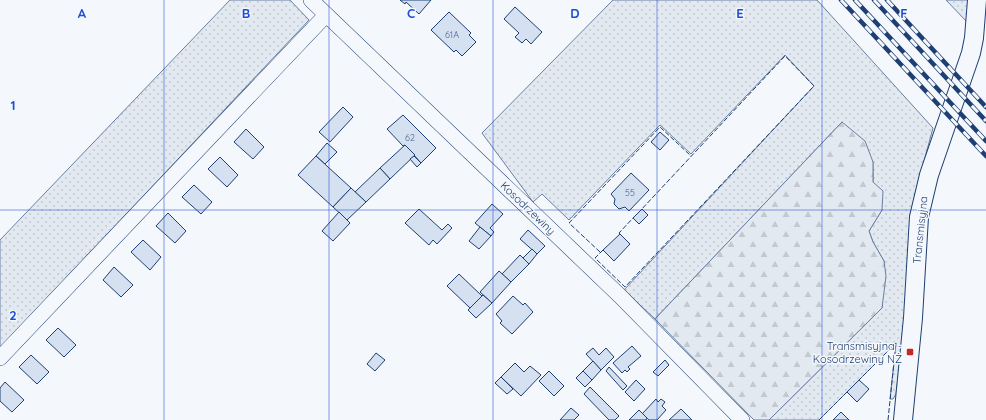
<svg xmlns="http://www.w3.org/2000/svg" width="986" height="420" font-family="Quicksand,sans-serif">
<defs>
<pattern id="grass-dots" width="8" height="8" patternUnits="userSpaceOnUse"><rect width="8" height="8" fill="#e3e9f0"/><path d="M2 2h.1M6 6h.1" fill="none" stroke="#c2c9d1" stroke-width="1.8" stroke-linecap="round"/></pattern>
<pattern id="forest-firs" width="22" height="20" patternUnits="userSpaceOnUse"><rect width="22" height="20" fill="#e3e9f0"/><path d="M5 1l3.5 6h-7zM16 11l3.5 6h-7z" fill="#c2c9d1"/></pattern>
</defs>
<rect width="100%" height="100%" fill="#f4f7fb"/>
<g fill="url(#grass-dots)" stroke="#687fa3">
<path d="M230,0H290L309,20L0,348V240Z"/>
<path d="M613,0H817L933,128L915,194L911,215L904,326L896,394L893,399H890L896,343L819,420H769L882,308L884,261L873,242L869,231L882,210L873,182V162L842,122L655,319L624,290L814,86L785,55L691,154L660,125L569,220L542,194L533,202L482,133Z"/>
<path d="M946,0H968L967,22Z"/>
</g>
<path fill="url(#forest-firs)" stroke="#687fa3" d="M842,122L865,141L873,162V182L883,191L882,210L869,231L873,242L884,261L886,276L882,308L769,420H754L655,319Z"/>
<g fill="#d5e0f0" stroke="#1d3f73">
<path d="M400,0H431L419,14L406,2L405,4Z"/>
<path d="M515,7L542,32L531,44L526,39L522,43L515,37L519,33L504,19Z"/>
<path d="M449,12L471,33L469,35L476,42L462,56L456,50L454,52L431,30Z"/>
<path d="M343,107L353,117L330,142L319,132Z"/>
<path d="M403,115L436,148L421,163L405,145L403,146L387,129Z"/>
<path d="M246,129L264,147L253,159L234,142Z"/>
<path d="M660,132L669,140L660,150L651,142Z"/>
<path d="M327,143L337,152L325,164L316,156Z"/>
<path d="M405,145L415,155L390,179L380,168Z"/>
<path d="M316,156L351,188L333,207L298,175Z"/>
<path d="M414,156L421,163L417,167L410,159Z"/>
<path d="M220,157L238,175L227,187L208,169Z"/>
<path d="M380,168L390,179L366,202L355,192Z"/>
<path d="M631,173L649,190L629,211L625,207L619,209L614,204L615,199L611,194Z"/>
<path d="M194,185L212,202L201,214L182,197Z"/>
<path d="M351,188L366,202L347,220L333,207Z"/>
<path d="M492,204L503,214L490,228L494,232L491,236L475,223Z"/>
<path d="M419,209L442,230L448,224L452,228L437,244L433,240L429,245L405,223Z"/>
<path d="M642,209L648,215L639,224L633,218Z"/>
<path d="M339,212L350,223L333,241L322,231Z"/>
<path d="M168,213L186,231L175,243L156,226Z"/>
<path d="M480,227L491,236L479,249L469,241Z"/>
<path d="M528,230L545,246L537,254L520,239Z"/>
<path d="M620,234L630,244L614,261L603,250Z"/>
<path d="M143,240L161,257L150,270L131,252Z"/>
<path d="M532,249L537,254L529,264L523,258Z"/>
<path d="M520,255L529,264L511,282L502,274Z"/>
<path d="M114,267L133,285L121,297L103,280Z"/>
<path d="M499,271L511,282L492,303L480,292Z"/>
<path d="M459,274L482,296L470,308L447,286Z"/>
<path d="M483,295L492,303L476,318L468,310Z"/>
<path d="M513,296L523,305L525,303L533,312L512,334L500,323L502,321L496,314Z"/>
<path d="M58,328L76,345L64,357L46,340Z"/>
<path d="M632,346L641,356L628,367L630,369L627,372L625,370L622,373L613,363Z"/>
<path d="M593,348L599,355L606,348L614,357L601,370L586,354Z"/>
<path d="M376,353L385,360L375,371L367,364Z"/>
<path d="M31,355L49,372L37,384L19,367Z"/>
<path d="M665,360L669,365L658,376L653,372Z"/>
<path d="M593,361L601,370L592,380L583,371Z"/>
<path d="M515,363L524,372L530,366L541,375L521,396L501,377Z"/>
<path d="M609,367L627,386L623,390L606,371Z"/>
<path d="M549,371L564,386L554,396L539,381Z"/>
<path d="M583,371L592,380L585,387L576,378Z"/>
<path d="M501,377L513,389L507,394L495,383Z"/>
<path d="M636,380L645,389L634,401L625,392Z"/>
<path d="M859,380L869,389L857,402L847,392Z"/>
<path d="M5,382L24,400L12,412L0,401V388Z"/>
<path d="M590,387L619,416L615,420H609L584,394Z"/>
<path d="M656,399L658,402L661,399L665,402L662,406L666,410L657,420H649L642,414Z"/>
<path d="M571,408L579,415L574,420H560Z"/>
<path d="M681,409L692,420H669Z"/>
<path d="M639,410L647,418L646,420H629Z"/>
<path d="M841,412L849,420H833Z"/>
</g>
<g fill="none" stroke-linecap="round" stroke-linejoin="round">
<g stroke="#1d3f73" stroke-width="16">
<g id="minor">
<path d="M311,0L620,296L742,420"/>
<path d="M0,358L326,15"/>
</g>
</g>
<g stroke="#1d3f73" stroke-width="20">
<path id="tertiary" d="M903,420L913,318L919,217L929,175L971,53L974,38L977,0"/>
</g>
<use href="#minor" stroke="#f4f7fb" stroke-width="15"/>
<use href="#tertiary" stroke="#f4f7fb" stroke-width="18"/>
<g stroke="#1d3f73" stroke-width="4.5">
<g id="rail">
<path d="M841,0L986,156"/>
<path d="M855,0L986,141"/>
<path d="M874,0L986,121"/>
<path d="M887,0L986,107"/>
</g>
</g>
<use href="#rail" stroke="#f4f7fb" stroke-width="3" stroke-dasharray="9" stroke-linecap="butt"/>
<g stroke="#1d3f73" stroke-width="1" stroke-dasharray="5 2" stroke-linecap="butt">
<path d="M620,234L619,233L634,217"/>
<path d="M603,250L595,258L625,287L814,86L785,56L640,211"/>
<path d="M600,252L569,223L660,127L691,156"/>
<path d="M858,381L896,343"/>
<path d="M819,420L848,391"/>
<path d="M888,420L896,343"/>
</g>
</g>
<path fill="none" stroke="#1d4ed8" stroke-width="1" stroke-opacity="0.55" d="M164,0V420M329,0V420M493,0V420M657,0V420M822,0V420M0,210H986"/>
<rect fill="#c62828" stroke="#f4f7fb" stroke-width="1.5" x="906" y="348" width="8" height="8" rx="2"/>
<g text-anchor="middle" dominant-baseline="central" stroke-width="3" stroke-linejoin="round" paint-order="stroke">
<g font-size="9" fill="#4b6792">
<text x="452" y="34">61A</text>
<text x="410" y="137">62</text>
<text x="630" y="192">55</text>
</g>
<g font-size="11" fill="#1d3f73" stroke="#f4f7fb">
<text transform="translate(528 208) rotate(44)">Kosodrzewiny</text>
<text transform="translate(920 230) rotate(-84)">Transmisyjna</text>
</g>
<g font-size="11" fill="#1d3f73" stroke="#f4f7fb" text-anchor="end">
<text x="902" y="346">Transmisyjna -<tspan x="902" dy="13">Kosodrzewiny NŻ</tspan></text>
</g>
</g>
<g font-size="13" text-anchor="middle" font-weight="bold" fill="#1d4ed8" stroke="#f4f7fb" stroke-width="3" stroke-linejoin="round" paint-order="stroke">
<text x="82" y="18">A</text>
<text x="246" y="18">B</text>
<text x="411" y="18">C</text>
<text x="575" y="18">D</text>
<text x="740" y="18">E</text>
<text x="904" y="18">F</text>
<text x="13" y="110">1</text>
<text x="13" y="320">2</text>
</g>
</svg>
